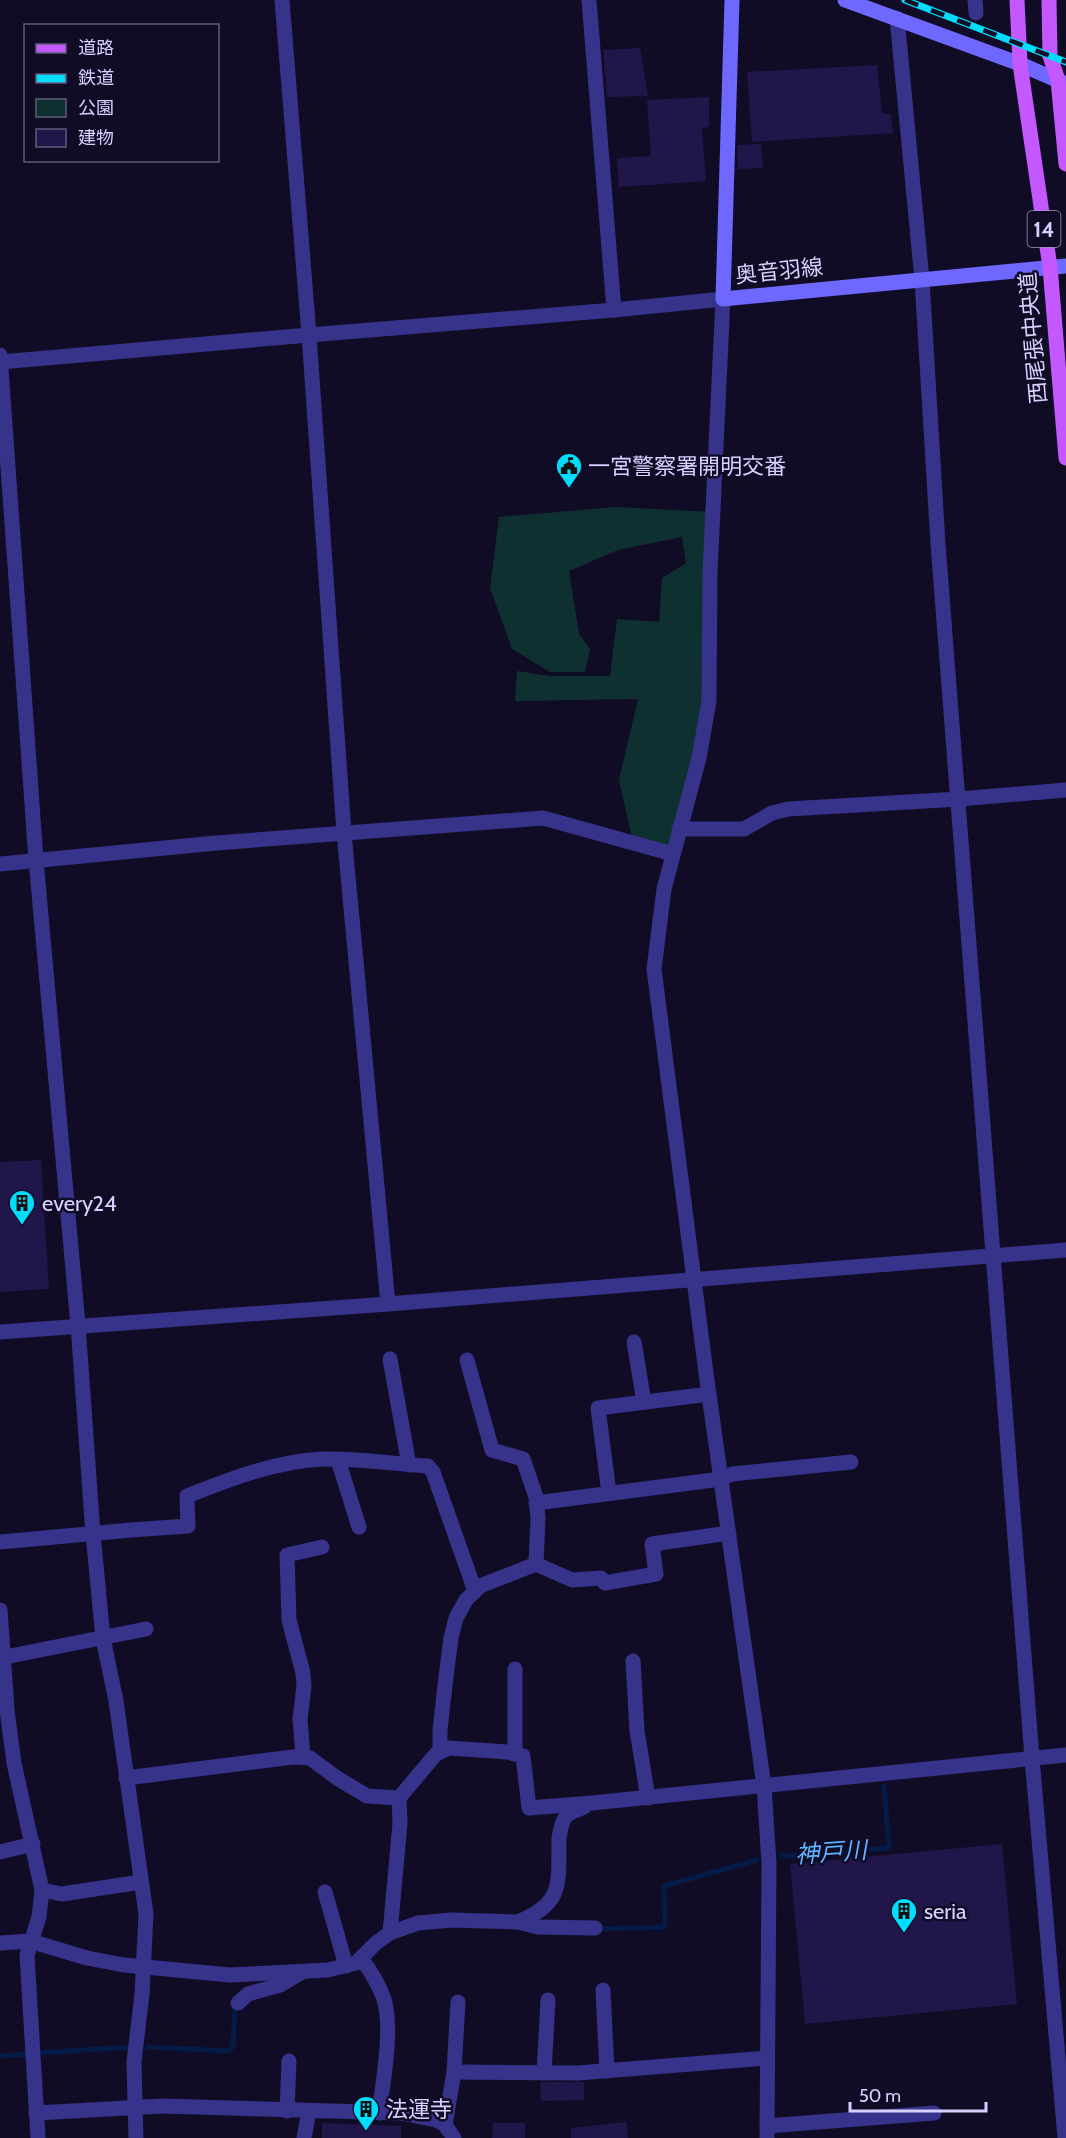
<svg xmlns="http://www.w3.org/2000/svg" width="1066" height="2138" font-family="Cabin,'Noto Sans JP',sans-serif">
<rect width="100%" height="100%" fill="#110c26"/>
<path fill="#0e3030" d="M617,507L713,512L709,701L673,854L633,842L619,780L638,699L515,701L517,671L550,676H610L617,619L659,622L662,578L686,563L682,537L618,550L569,571L579,634L590,649L585,672H550L512,649L490,588L499,517Z"/>
<g fill="none" stroke-linecap="round" stroke-linejoin="round">
<g stroke="#041b47" stroke-width="5">
<path d="M782,1856L889,1848L884,1786"/>
<path d="M603,1929L662,1927L665,1925L664,1886L757,1860"/>
<path d="M148,2047L227,2051L233,2047L235,2004"/>
<path d="M40,2053L131,2047"/>
<path d="M0,2056L25,2054"/>
</g>
</g>
<g fill="#211649">
<path d="M640,48L648,96L607,97L603,50Z"/>
<path d="M877,65L882,113L891,114L893,133L752,142L747,72Z"/>
<path d="M709,97V127L702,128L706,181L619,187L617,158L651,156L647,100Z"/>
<path d="M761,144L763,168L738,169L737,145Z"/>
<path d="M41,1160L49,1289L0,1292V1162Z"/>
<path d="M1002,1844L1017,2004L805,2024L790,1864Z"/>
<path d="M540,2082H584V2100L541,2101Z"/>
<path d="M626,2122L628,2138H571V2128Z"/>
<path d="M322,2123L401,2126V2138H322Z"/>
<path d="M493,2123H525V2138H492Z"/>
</g>
<g fill="none" stroke-linecap="round" stroke-linejoin="round">
<g stroke="#37328a" stroke-width="15">
<path d="M282,0L309,335L344,833L388,1304"/>
<path d="M589,0L614,310"/>
<path d="M975,0L976,13"/>
<path d="M897,18L922,280L938,544L1032,1758L1065,2138"/>
<path d="M723,299L710,573L709,701L699,758L664,889L654,969L706,1373L764,1786L769,1863L767,2138"/>
<path d="M0,355L36,860L78,1325L93,1534L103,1638L116,1701L146,1914L142,1994L134,2062L136,2138"/>
<path d="M0,362L309,335"/>
<path d="M679,829H744L772,813L788,809L959,799L1066,790"/>
<path d="M0,864L216,843L543,818L673,854"/>
<path d="M634,1342L644,1402"/>
<path d="M390,1359L409,1465"/>
<path d="M338,1460L359,1527"/>
<path d="M609,1493L598,1408L709,1394"/>
<path d="M536,1503L721,1479L732,1474L851,1462"/>
<path d="M0,1542L131,1530L188,1526L187,1496C230,1479 276,1461 323,1459C358,1458 394,1464 428,1466L433,1472L475,1591"/>
<path d="M536,1564L572,1580L601,1578L605,1583L656,1574L652,1544L729,1533"/>
<path d="M0,1610L7,1710L14,1763L42,1890L39,1917L27,1955L38,2138"/>
<path d="M5,1657L146,1629"/>
<path d="M633,1661L637,1731L648,1798"/>
<path d="M440,1752V1730L445,1685L451,1638L456,1618L466,1600L480,1586L536,1564L538,1518L536,1497L523,1459L492,1450L467,1360"/>
<path d="M515,1754V1669"/>
<path d="M303,1757L300,1719L304,1686L303,1673L289,1620L287,1555L322,1547"/>
<path d="M126,1778L293,1757L310,1758L337,1778L367,1796L399,1798L436,1754L449,1748L507,1752L523,1756L529,1808L592,1803L1066,1755"/>
<path d="M0,1852L33,1844"/>
<path d="M42,1890L62,1894L141,1882"/>
<path d="M325,1892L346,1966"/>
<path d="M518,1922C565,1903 558,1882 559,1838C560,1831 562,1820 567,1815C571,1812 580,1809 584,1807"/>
<path d="M390,1933L400,1823L399,1798"/>
<path d="M0,1943L30,1941L87,1958L124,1965L230,1975L328,1970L356,1963L376,1943L390,1933L418,1923L452,1920L518,1922L538,1927L595,1928"/>
<path d="M361,1958C370,1970 379,1985 384,1999C393,2029 383,2082 379,2113"/>
<path d="M603,1990L607,2071"/>
<path d="M238,2003L248,1994L280,1985L302,1972"/>
<path d="M454,2072L578,2073L766,2058"/>
<path d="M544,2073L548,2000"/>
<path d="M287,2111L289,2061"/>
<path d="M36,2113L162,2106L401,2113L436,2120L445,2125L454,2138"/>
<path d="M445,2125L454,2072L458,2002"/>
<path d="M767,2126L934,2113"/>
<path d="M304,2138L309,2111"/>
</g>
<g stroke="#37328a" stroke-width="15">
<path d="M309,335L614,310L723,299"/>
<path d="M0,1332L388,1304L1066,1250"/>
</g>
<g stroke="#6f68ff" stroke-width="15">
<path d="M732,0L723,299L1066,266"/>
<path d="M845,0L1020,64L1066,84"/>
</g>
<g stroke="#c458ff" stroke-width="15">
<path d="M1017,0L1020,64L1050,267L1066,458"/>
<path d="M1049,0L1050,56L1058,80L1066,164"/>
</g>
<g stroke="#00ddfc" stroke-width="7">
<path id="rail" d="M905,0L1066,62"/>
</g>
<use href="#rail" stroke="#110c26" stroke-width="4.5" stroke-dasharray="14" stroke-linecap="butt"/>
</g>
<defs>
<g id="civic-pin" transform="scale(1.35)"><path d="M0 17L-7.5 6A9.5 9.5 0 1 1 7.5 6Z" fill="#00ddfc" stroke="#110c26"/><path d="M-.6-6.5H3V-4.5H.6V-3L4-1V1h2V6H-6V1h2V-1L-.6-3ZM-1.2 2.5V6h2.4V2.5Z" fill="#111"/></g>
<g id="building-pin" transform="scale(1.35)"><path d="M0 17L-7.5 6A9.5 9.5 0 1 1 7.5 6Z" fill="#00ddfc" stroke="#110c26"/><path d="M-4-6H4V6H1V3H-1V6H-4ZM-2.5-4.3h1.7v1.8h-1.7ZM.8-4.3h1.7v1.8H.8ZM-2.5-1h1.7V.8h-1.7ZM.8-1h1.7V.8H.8Z" fill="#111"/></g>
</defs>
<g fill-rule="evenodd">
<use href="#civic-pin" x="569" y="466"/>
<use href="#building-pin" x="22" y="1203"/>
<use href="#building-pin" x="904" y="1911"/>
<use href="#building-pin" x="366" y="2109"/>
</g>
<g text-anchor="middle" dominant-baseline="central" stroke-width="5" stroke-linejoin="round" paint-order="stroke">
<rect fill="#110c26" stroke="#9c96be" stroke-width="1.5" x="1027.5" y="211" width="33" height="36" rx="4.5"/>
<g font-size="21" font-weight="bold" fill="#d7d1ff">
<text x="1044" y="229">14</text>
</g>
<g font-size="22" fill="#d7d1ff" stroke="#110c26">
<text transform="translate(779 271) rotate(-6)">奥音羽線</text>
<text transform="translate(1033 338) rotate(-95)">西尾張中央道</text>
</g>
<g font-size="22" fill="#d7d1ff" stroke="#110c26" text-anchor="start">
<text x="588" y="466">一宮警察署開明交番</text>
<text x="42" y="1203">every24</text>
<text x="924" y="1911">seria</text>
<text x="386" y="2109">法運寺</text>
</g>
<g font-size="24" font-style="italic" fill="#5fb2ff" stroke="#110c26">
<text transform="translate(831 1852) rotate(-4)">神戸川</text>
</g>
</g>
<rect x="24" y="24" width="195" height="138" fill="#110c26" stroke="#605b7d" stroke-width="1.5"/>
<rect x="36" y="44" width="30" height="9" fill="#c458ff" stroke="#605b7d" stroke-width="1.5"/>
<text x="78" y="54" font-size="18" fill="#d7d1ff">道路</text>
<rect x="36" y="74" width="30" height="9" fill="#00ddfc" stroke="#605b7d" stroke-width="1.5"/>
<text x="78" y="84" font-size="18" fill="#d7d1ff">鉄道</text>
<rect x="36" y="99" width="30" height="18" fill="#0e3030" stroke="#605b7d" stroke-width="1.5"/>
<text x="78" y="114" font-size="18" fill="#d7d1ff">公園</text>
<rect x="36" y="129" width="30" height="18" fill="#211649" stroke="#605b7d" stroke-width="1.5"/>
<text x="78" y="144" font-size="18" fill="#d7d1ff">建物</text>
<path d="M850 2102v9h136v-9" fill="none" stroke="#d7d1ff" stroke-width="3"/>
<text x="859" y="2102" font-size="18" fill="#d7d1ff" stroke="#110c26" stroke-width="4.5" paint-order="stroke">50 m</text>
</svg>
